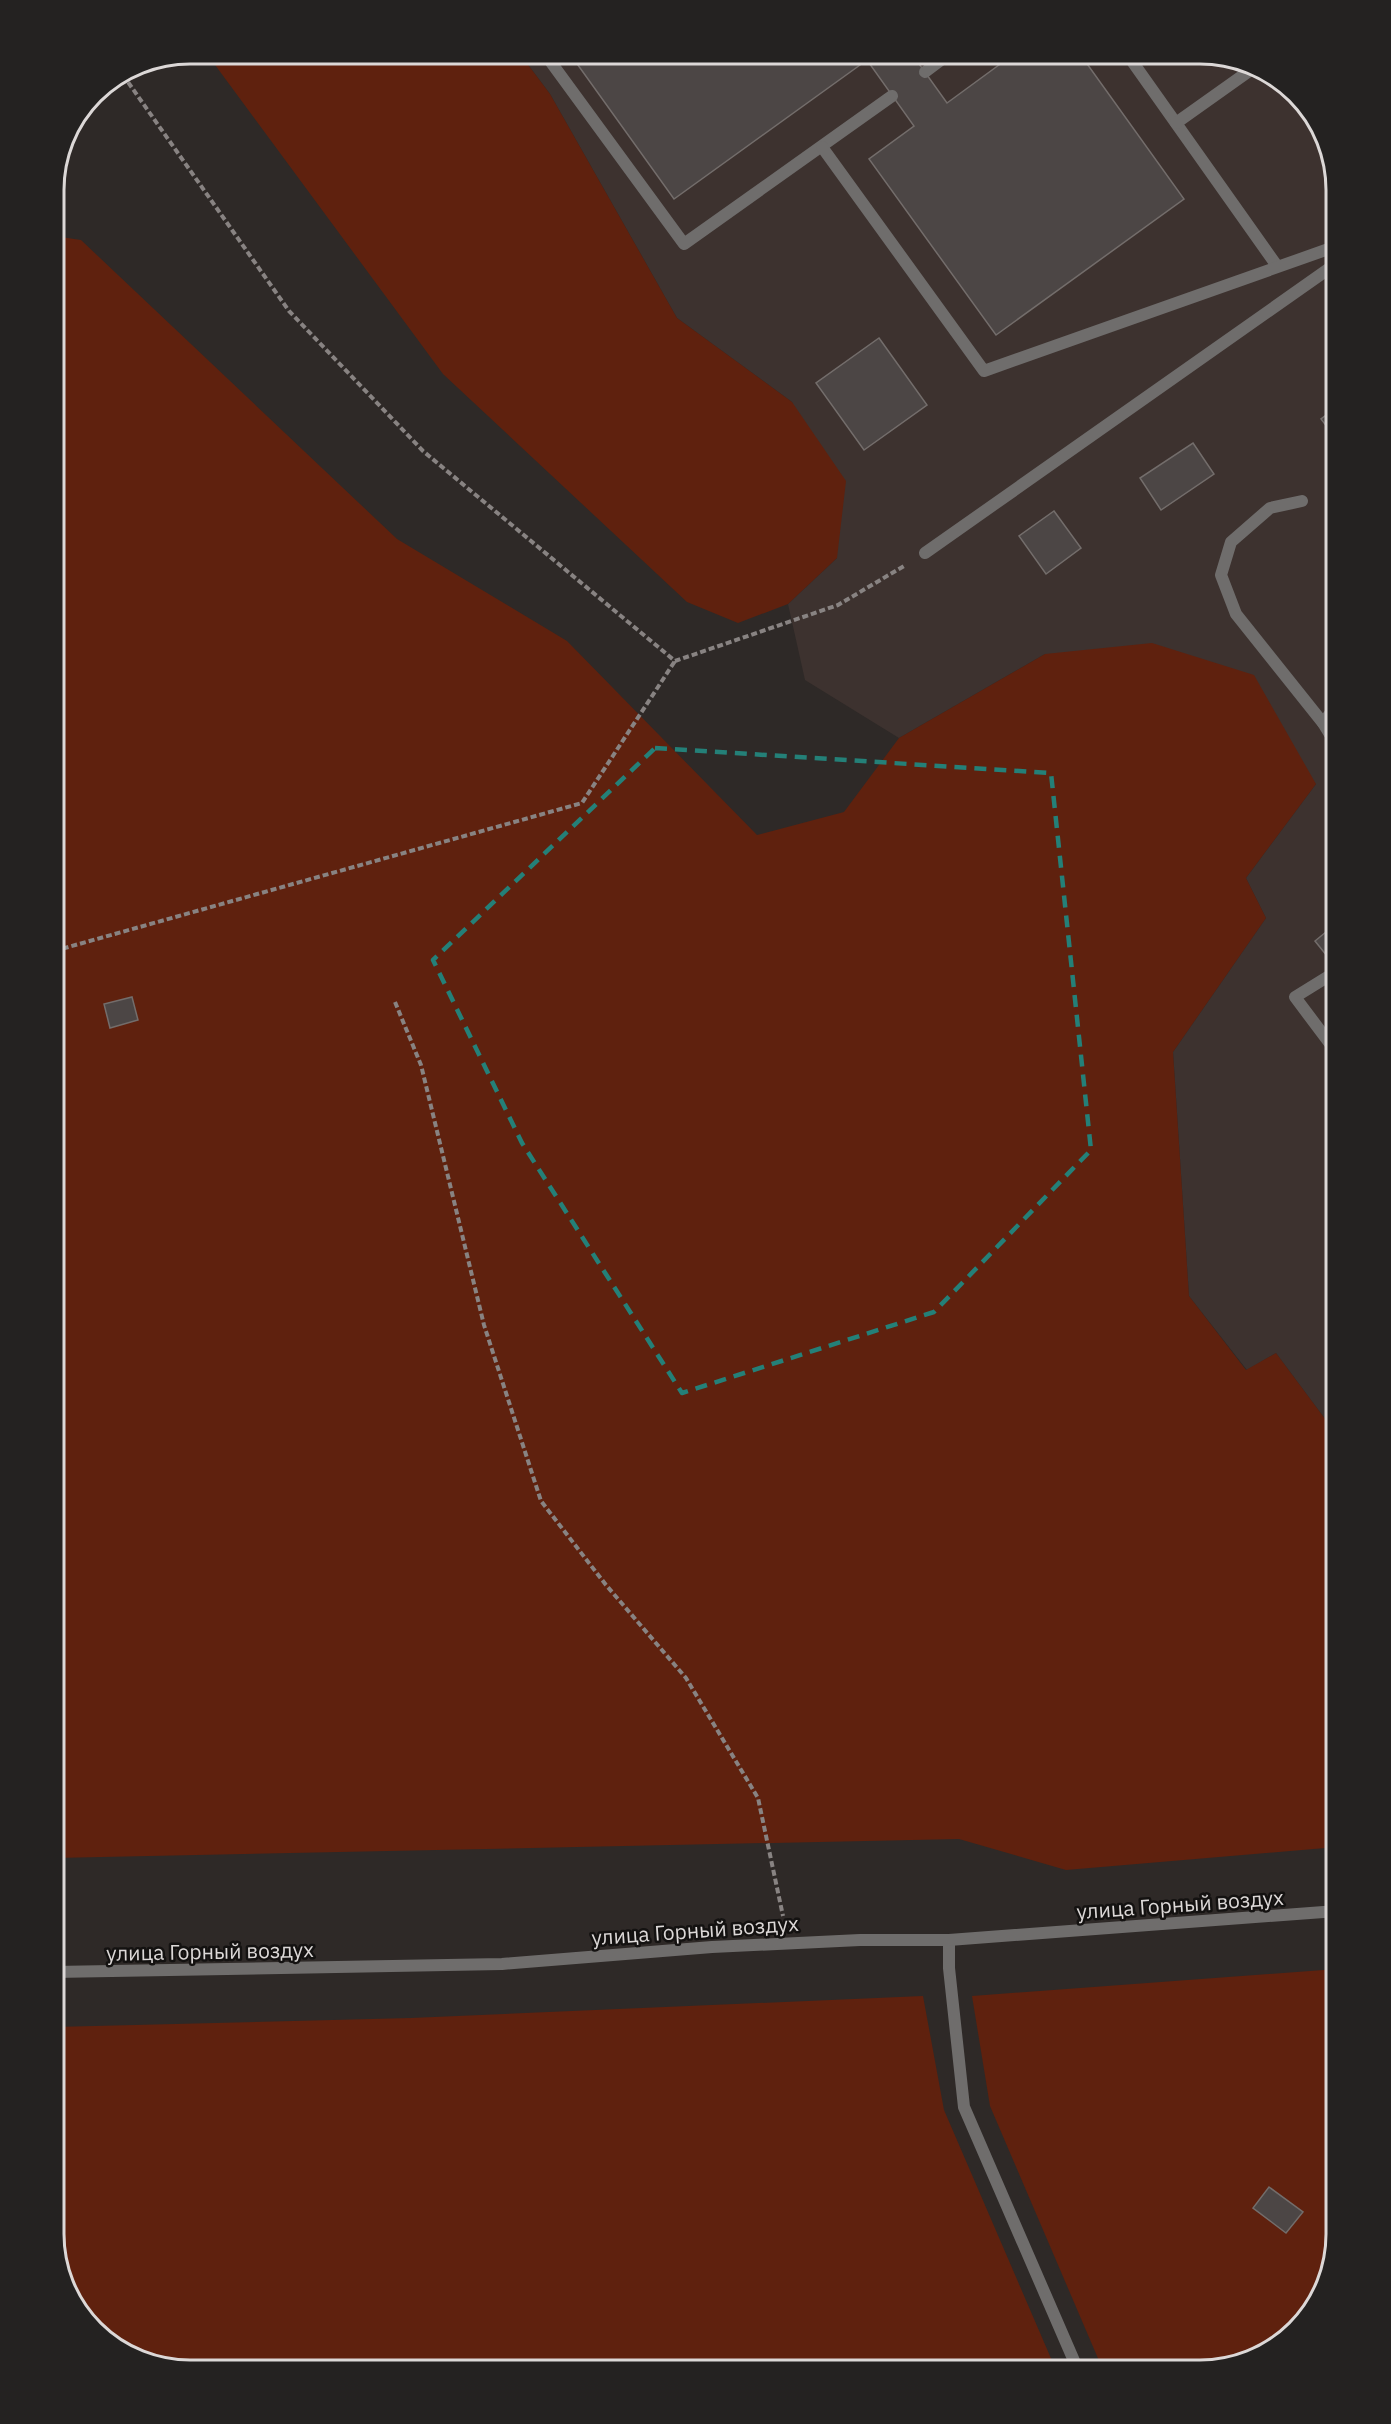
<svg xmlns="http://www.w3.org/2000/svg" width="1391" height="2424" font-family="'IBM Plex Sans',sans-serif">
<rect width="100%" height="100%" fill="#2e2927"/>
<path fill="#3d322f" d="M520,54H1210L1277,77L1323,131L1337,191V1435L1276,1353L1247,1370L1189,1296L1173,1052L1266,918L1246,878L1316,784L1045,654L899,738L805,680L788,604L837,558L792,402L677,318L550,94Z"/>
<g fill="#5f210e">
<path d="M207,54H520L550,94L677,318L792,402L846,481L837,558L788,604L738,623L687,602L443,374Z"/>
<path d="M54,236L81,240L397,539L567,641L757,835L844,812L899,738L1045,654L1152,643L1254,675L1316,784L1246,878L1266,918L1173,1052L1189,1296L1246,1370L1276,1353L1337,1435V1847L1066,1870L959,1839L54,1858Z"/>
<path d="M1337,1969V2234L1314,2309L1260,2356L1200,2370H1103L990,2106L972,1996Z"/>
<path d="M923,1996L944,2110L1056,2370H182L115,2347L68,2293L54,2233V2027L411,2018Z"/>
</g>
<g fill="#4c4645" stroke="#736d6b" stroke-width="1.5">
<path d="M570,54H912L947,103L1014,54H1080L1184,199L996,335L869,159L914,126L867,60L674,199Z"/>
<path d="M879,338L927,405L864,450L816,383Z"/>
<path d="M1337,407V440L1321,419Z"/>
<path d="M1193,443L1214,474L1161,510L1140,478Z"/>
<path d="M1054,511L1081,548L1046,574L1019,536Z"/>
<path d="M1332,927L1337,933V948L1327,956L1315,941Z"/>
<path d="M132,997L138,1020L110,1028L104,1004Z"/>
<path d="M1269,2187L1303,2212L1286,2233L1253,2208Z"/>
</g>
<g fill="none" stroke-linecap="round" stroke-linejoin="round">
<g stroke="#888382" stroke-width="4" stroke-dasharray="6 3" stroke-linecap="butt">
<path d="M123,75L289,311L423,451L675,661L838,605L904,566"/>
<path d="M54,951L582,803L675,661"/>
<path d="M395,1002L421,1065L484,1325L541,1501L606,1585L686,1678L758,1798L783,1916"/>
</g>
<g stroke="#6f6d6c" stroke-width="12">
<path d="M545,54L684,244L892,96"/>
<path d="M1127,54L1277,266"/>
<path d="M925,72L949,54"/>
<path d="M1176,123L1252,69"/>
<path d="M822,147L984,371L1337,246"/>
<path d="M1302,501L1270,508L1231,542L1221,575L1236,614L1323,723"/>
<path d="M925,553L1337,263"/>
<path d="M1337,746L1323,723L1337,705"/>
<path d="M1337,1053L1295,997L1337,971"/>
<path d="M949,1940V1968L964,2107L1078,2370"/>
</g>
<path stroke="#6f6d6c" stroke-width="12" d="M54,1972L502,1964L712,1947L860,1940H949L1337,1911"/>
</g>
<path fill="none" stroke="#248078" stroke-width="4.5" stroke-dasharray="12 8" stroke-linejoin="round" d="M655,748L1051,773L1091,1150L934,1312L682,1393L522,1143L433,960Z"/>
<g text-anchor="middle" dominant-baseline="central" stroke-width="5" stroke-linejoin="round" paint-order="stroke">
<g font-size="21" fill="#dcd8d7" stroke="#141211">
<text transform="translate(1180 1904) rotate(-4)">улица Горный воздух</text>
<text transform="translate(695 1930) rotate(-4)">улица Горный воздух</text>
<text transform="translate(210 1951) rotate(-1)">улица Горный воздух</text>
</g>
</g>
<path d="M0 0H1391V2424H0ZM190 64H1200A126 126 0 0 1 1326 190V2234A126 126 0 0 1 1200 2360H190A126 126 0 0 1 64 2234V190A126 126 0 0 1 190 64Z" fill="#242221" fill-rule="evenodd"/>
<path fill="none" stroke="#dcd8d7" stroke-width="3" d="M190 64H1200A126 126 0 0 1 1326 190V2234A126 126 0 0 1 1200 2360H190A126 126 0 0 1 64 2234V190A126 126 0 0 1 190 64Z"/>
</svg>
